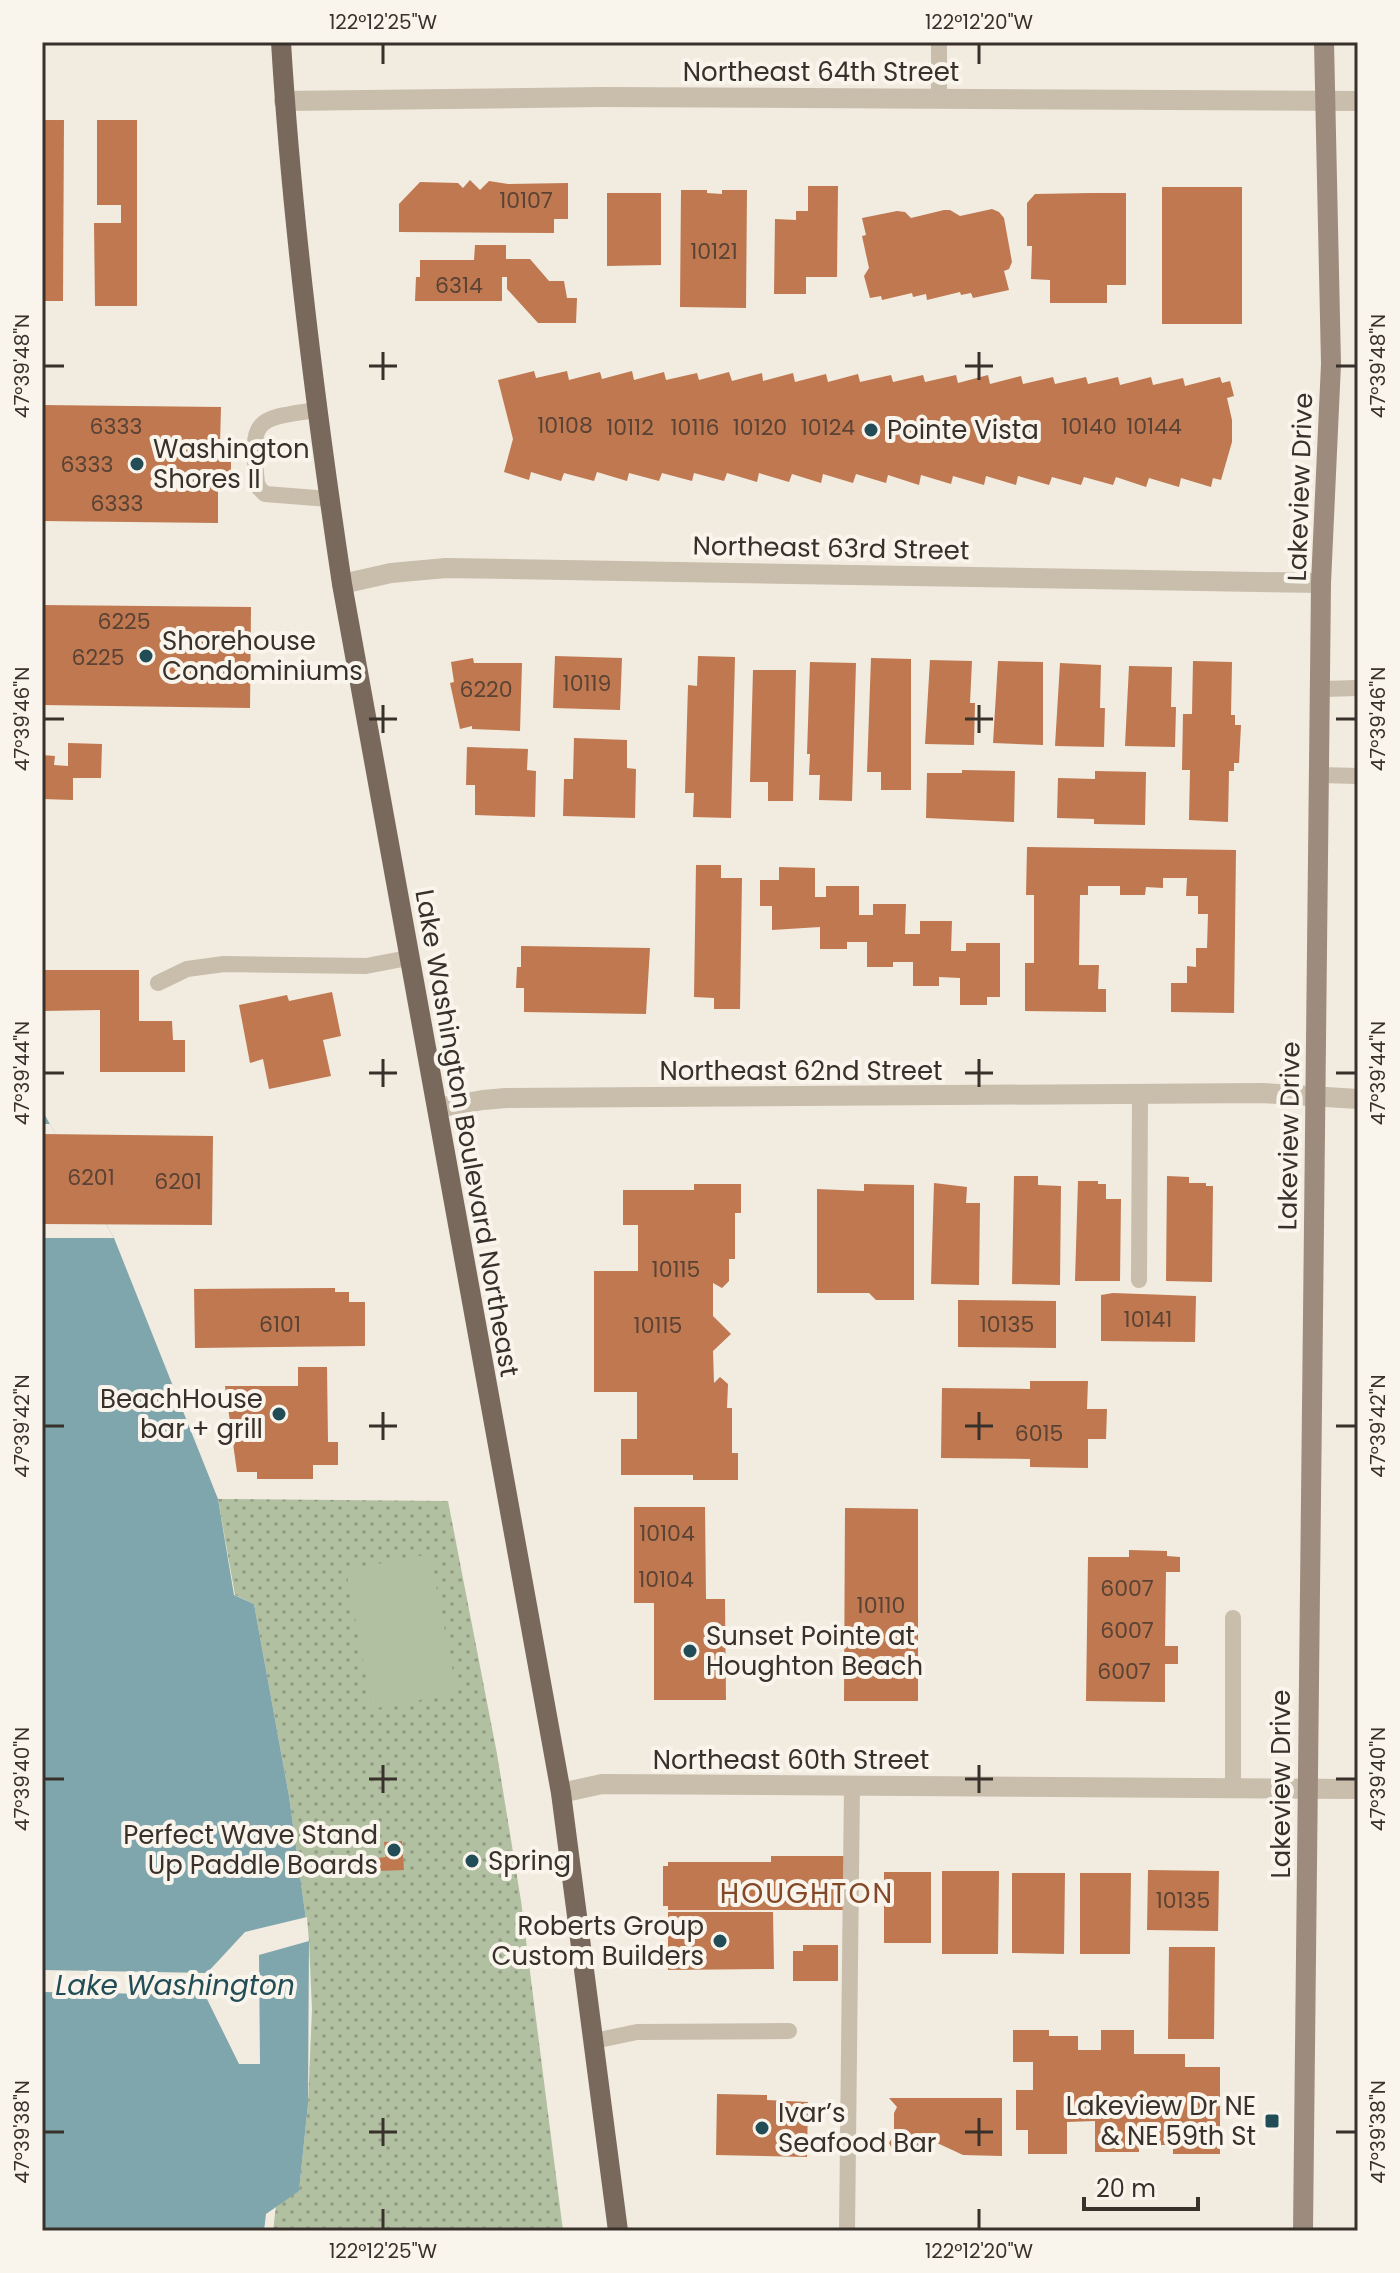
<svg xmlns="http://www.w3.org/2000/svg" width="1400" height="2273" font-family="Poppins,sans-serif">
<defs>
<pattern id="park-dots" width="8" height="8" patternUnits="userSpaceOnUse" patternTransform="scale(2)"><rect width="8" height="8" fill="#b1c0a0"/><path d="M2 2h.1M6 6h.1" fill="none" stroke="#919c83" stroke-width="1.8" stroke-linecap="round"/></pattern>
</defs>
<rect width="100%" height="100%" fill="#f2ebdf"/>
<path fill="url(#park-dots)" d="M218,1499L448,1501L497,1754L521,1901L563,2231H273L276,2206L299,2190L308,2104L312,2009L309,1941L289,1796L254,1604L235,1595Z"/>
<path fill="#b1c0a0" d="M430,1554L457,1693L372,1709L346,1570Z"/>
<path fill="#80a6ad" d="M42,1110L114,1238L218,1499L234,1595L254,1604L289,1796L309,1941L308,2104L299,2191L266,2214L264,2231H42Z"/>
<g fill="#f2ebdf">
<path d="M42,1124H50L114,1238H42Z"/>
<path d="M307,1917L309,1941L259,1955L260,2064H239L205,1995L42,1992V1970L207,1973L245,1932Z"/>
</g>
<g fill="#bf7850">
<path d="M42,120H64L63,301H42Z"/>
<path d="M97,120H137V306H95L94,223H121V205H97Z"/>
<path d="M470,180L480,190L489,181L508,184L568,183V219H554V233L399,232V204L420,182L458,183L463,188Z"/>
<path d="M808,186H838L837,277H806V294H774L775,219L796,220V211H808Z"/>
<rect x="1162" y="187" width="80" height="137"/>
<path d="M681,190H707V193L722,194V190H747L746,308L680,307Z"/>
<path d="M607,193H661V265L607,266Z"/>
<path d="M1091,193H1126V285H1107V303H1050V280L1031,279L1032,246H1027V203L1035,194Z"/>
<path d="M992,209L999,212L1004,218L1012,262L1009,269L1004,271L1009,290L973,298L971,293L961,295L960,292L927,300L926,294L913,297L912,293L882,300L881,296L870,298L864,276L869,268L862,236L866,235L862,218L897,211L905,212L911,218L944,210H950L960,216Z"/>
<path d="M475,245H506V259H530L549,281H564L567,298H577L576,323H538L507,289V277H502V301H415L416,277H420V260H474Z"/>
<path d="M534,371L536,378L567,371L569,380L600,372L602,379L632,371L634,380L664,372L666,380L697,373L699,380L729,372L732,381L762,373L763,381L793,373L795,382L826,374L828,382L858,374L860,382L891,375L893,382L923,375L925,382L956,375L958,383L988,375L990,384L1021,376L1023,384L1053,377L1055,384L1086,377L1088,384L1118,377L1120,385L1151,377L1153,385L1183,378L1185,386L1220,377L1222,383L1230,381L1234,396L1227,398L1232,420V442L1221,480L1213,478L1211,487L1181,478L1179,487L1149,478L1146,487L1116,477L1113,485L1084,477L1081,485L1052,477L1049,485L1018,476L1016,485L986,476L984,485L953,476L951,484L921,475L919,485L888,475L886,483L856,474L853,483L823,474L821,483L792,474L789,482L759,473L757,482L727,473L724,481L694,473L692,481L662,473L659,481L629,473L627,481L597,472L594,481L564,473L561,481L531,472L529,480L504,472L513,439L498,380Z"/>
<path d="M42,405L221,407L220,443H231V485H218V523L42,521Z"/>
<path d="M42,605L251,607L250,708L42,705Z"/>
<path d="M555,656L622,658L620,710L553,708Z"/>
<path d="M698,656L735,657L731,818L693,817L694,793H685L688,685L697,686Z"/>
<path d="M473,658L474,663H522L520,731L472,729V726L460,729L450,683L454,682L451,662Z"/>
<path d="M871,658L911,659V790H881V772H867Z"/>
<path d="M930,660L972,661L970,703H975L974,745L925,744Z"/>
<path d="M998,661L1043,662V745L993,743Z"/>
<path d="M1193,661L1232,662L1231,715H1235V725H1241L1239,763H1234V771H1229L1228,822L1189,820L1190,770H1182L1183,714H1192Z"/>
<path d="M810,662L856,663L852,801L819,800L820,775H809L810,754H807Z"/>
<path d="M1060,663L1101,665L1100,708H1105L1104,747L1055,746Z"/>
<path d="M1129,666L1172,667L1171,707H1176L1175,747L1125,746Z"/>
<path d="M753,670H796L793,801H768V782H750Z"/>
<path d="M574,738L627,740V768L636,769L635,818L563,816L564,779H573Z"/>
<path d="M68,743L102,744L101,778H73V800L42,799V755L55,756L54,765L68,766Z"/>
<path d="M467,747L528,749L527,770L536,771L535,817L475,815V785H466Z"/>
<path d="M962,770L1015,771L1014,822L926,818L927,773H962Z"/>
<path d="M1095,771L1146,772L1145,825L1094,824V819L1057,818L1058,778L1095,779Z"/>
<path d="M1027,847L1236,850L1234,1013L1171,1012V983H1187V966L1196,967V948H1207L1208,914H1198V896H1186L1187,878H1163V888L1146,887L1145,895H1120V886H1088V895H1080L1079,965H1099L1098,989H1106V1012L1025,1011V963H1034V895H1026Z"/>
<path d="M696,865H721V878H742L740,1009H714V998L694,997Z"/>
<path d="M779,867L815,868V897H826V886H859V915H873V904H906L905,934H920V921H952L951,951H966V943H1000V997H987V1005H960V978L939,977V986H913V962H893V967H867V942H847V949H820V927L772,930V906H760V880H779Z"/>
<path d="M521,946L650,948L646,1014L524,1012V988H516L517,967H521Z"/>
<path d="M42,970H139V1021H172L173,1040H185V1072H100V1010L42,1011Z"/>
<path d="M332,992L341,1036L323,1040L331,1076L269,1089L263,1059L250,1063L239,1005L287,995L289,1001Z"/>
<path d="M42,1134L213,1136L212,1225L42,1224Z"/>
<path d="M1014,1176H1038V1185L1061,1186L1060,1285L1012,1284Z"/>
<path d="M1167,1176L1189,1177V1183H1206V1186H1213L1212,1282L1166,1281Z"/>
<path d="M1078,1181H1098V1184H1106V1199H1121L1120,1281H1075Z"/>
<path d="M934,1183L967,1187L966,1203H980L979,1285L931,1284Z"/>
<path d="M694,1184H741V1213H735V1259H729V1281L722,1288L713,1283V1316L731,1334L713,1351L714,1383L720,1377L728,1384L727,1408H732V1453H738V1480H693V1475H621V1439H637V1392H594V1271H638V1225H623V1190H694Z"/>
<path d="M864,1184L914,1185V1300H876L869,1293H817V1189L864,1191Z"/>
<path d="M335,1288V1292H349V1302H365V1346L195,1348L194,1289Z"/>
<path d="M1113,1293L1196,1296L1195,1342L1101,1341V1295Z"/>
<path d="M958,1300L1056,1301V1348L958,1347Z"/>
<path d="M298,1367H327L328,1442H338V1465H313V1479H257V1472H237L225,1386H298Z"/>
<path d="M1030,1381H1088L1087,1409H1107L1106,1439H1088V1468L1030,1467V1459L941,1458L942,1388L1030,1389Z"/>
<path d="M634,1507H705L706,1599H725L726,1700H654V1603H634Z"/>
<path d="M845,1508L918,1509V1701H844Z"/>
<path d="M1129,1550L1167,1551V1556L1180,1557V1572H1166L1165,1646H1178V1664H1165V1702L1086,1701L1088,1557H1129Z"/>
<path d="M402,1841L404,1870L379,1871L378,1858L386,1857L384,1842Z"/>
<path d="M771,1856H844V1910H668V1906H663V1866H668V1862H771Z"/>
<path d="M1148,1870L1219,1871L1218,1931L1147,1930Z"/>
<path d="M942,1871H999L998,1954H942Z"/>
<rect x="884" y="1872" width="47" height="71"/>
<path d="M1012,1873H1065L1064,1954L1012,1953Z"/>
<path d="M1080,1873H1131L1130,1954H1080Z"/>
<path d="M668,1912H773L774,1969L668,1970Z"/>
<path d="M803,1945H838V1981H793V1951H803Z"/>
<path d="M1169,1947H1215L1214,2039H1168Z"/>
<path d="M1013,2030H1049V2036H1078V2050H1101V2030H1134V2054H1185V2067H1220V2154H1173V2145H1139V2152H1095V2121L1067,2122V2154H1028V2130H1016V2090H1033V2062H1013Z"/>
<path d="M717,2094L767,2095V2100L808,2102L807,2157L716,2155Z"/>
<path d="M889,2098H1002V2156L963,2155L935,2142L931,2152L895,2154L889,2143L894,2135V2113L897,2107Z"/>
</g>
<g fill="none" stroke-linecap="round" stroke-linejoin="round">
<g stroke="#c9bdac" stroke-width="16">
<path d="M939,42V99"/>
<path d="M316,410C255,419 250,418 257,483L259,488L265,494L329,499"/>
<path d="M1322,689L1358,688"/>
<path d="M1320,775L1358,776"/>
<path d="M158,983L187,969L224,964L366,966L408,958"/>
<path d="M1139,1280L1140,1096"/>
<path d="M1233,1618V1789"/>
<path d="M594,2041L637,2032L789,2031"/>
<path d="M847,2231L852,1786"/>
</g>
<g stroke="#c9bdac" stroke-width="20">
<path d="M284,101L601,97L1358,101"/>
<path d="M342,584L391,573L446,568L1321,583"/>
<path d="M437,1108L483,1100L506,1098L1262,1093L1358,1099"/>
<path d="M561,1793L602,1784L1358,1789"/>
</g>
<path stroke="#9d8c7d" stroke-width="20" d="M1303,2231L1321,583L1331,364L1324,42"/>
<path stroke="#78695c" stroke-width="20" d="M281,42C292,224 315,404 342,584L561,1793L618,2231"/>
</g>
<path fill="none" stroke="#38302a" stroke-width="3" d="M383,44V64M979,44V64M383,352V380M979,352V380M44,366H64M369,366H397M965,366H993M1336,366H1356M383,705V733M979,705V733M44,719H64M369,719H397M965,719H993M1336,719H1356M383,1059V1087M979,1059V1087M44,1073H64M369,1073H397M965,1073H993M1336,1073H1356M383,1412V1440M979,1412V1440M44,1426H64M369,1426H397M965,1426H993M1336,1426H1356M383,1765V1793M979,1765V1793M44,1779H64M369,1779H397M965,1779H993M1336,1779H1356M383,2118V2146M979,2118V2146M44,2132H64M369,2132H397M965,2132H993M1336,2132H1356M383,2209V2229M979,2209V2229"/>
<g fill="#224d57" stroke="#f9f5ec" stroke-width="3">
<circle cx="871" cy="430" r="8"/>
<circle cx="137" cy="464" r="8"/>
<circle cx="146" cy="656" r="8"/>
<circle cx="279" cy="1414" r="8"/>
<circle cx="690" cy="1651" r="8"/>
<circle cx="394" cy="1850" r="8"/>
<circle cx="472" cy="1861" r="8"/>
<circle cx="720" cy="1941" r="8"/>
<rect x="1264" y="2113" width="16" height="16" rx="4"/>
<circle cx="762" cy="2128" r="8"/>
</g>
<g text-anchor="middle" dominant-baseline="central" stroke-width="8" stroke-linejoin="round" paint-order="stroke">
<g font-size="22" fill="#5a4234">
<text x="526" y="200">10107</text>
<text x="714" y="251">10121</text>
<text x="459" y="285">6314</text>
<text x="565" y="425">10108</text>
<text x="116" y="426">6333</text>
<text x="1089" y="426">10140</text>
<text x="1154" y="426">10144</text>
<text x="630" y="427">10112</text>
<text x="695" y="427">10116</text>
<text x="760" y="427">10120</text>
<text x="828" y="427">10124</text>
<text x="87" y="464">6333</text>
<text x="117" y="503">6333</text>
<text x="124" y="621">6225</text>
<text x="98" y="657">6225</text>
<text x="587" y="683">10119</text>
<text x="486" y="689">6220</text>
<text x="91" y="1177">6201</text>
<text x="178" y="1181">6201</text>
<text x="676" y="1269">10115</text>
<text x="1148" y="1319">10141</text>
<text x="280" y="1324">6101</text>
<text x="1007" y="1324">10135</text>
<text x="658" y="1325">10115</text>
<text x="1039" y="1433">6015</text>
<text x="667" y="1533">10104</text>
<text x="666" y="1579">10104</text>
<text x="1127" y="1588">6007</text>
<text x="881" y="1605">10110</text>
<text x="1127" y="1630">6007</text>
<text x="1124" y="1671">6007</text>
<text x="1183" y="1900">10135</text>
</g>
<g font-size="26" fill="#38302a" stroke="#f9f5ec">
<text x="821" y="72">Northeast 64th Street</text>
<text transform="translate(1300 487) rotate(-88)">Lakeview Drive</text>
<text transform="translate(831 548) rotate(1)">Northeast 63rd Street</text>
<text x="801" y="1071">Northeast 62nd Street</text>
<text transform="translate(467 1133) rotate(80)">Lake Washington Boulevard Northeast</text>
<text transform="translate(1289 1136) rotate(-89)">Lakeview Drive</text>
<text x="791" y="1760">Northeast 60th Street</text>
<text transform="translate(1281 1784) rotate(-90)">Lakeview Drive</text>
</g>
<g font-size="26" fill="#38302a" stroke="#f9f5ec" text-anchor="start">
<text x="887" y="430">Pointe Vista</text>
<text x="153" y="449">Washington<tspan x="153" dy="30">Shores II</tspan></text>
<text x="162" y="641">Shorehouse<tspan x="162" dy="30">Condominiums</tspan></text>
<text x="263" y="1399" text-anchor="end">BeachHouse<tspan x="263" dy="30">bar + grill</tspan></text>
<text x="706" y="1636">Sunset Pointe at<tspan x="706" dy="30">Houghton Beach</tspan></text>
<text x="378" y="1835" text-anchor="end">Perfect Wave Stand<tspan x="378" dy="30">Up Paddle Boards</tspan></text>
<text x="488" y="1861">Spring</text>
<text x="704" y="1926" text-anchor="end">Roberts Group<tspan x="704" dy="30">Custom Builders</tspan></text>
<text x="1256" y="2106" text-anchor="end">Lakeview Dr NE<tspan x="1256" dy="30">&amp; NE 59th St</tspan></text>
<text x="778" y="2113">Ivar’s<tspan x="778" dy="30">Seafood Bar</tspan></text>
</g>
<g font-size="28" letter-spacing="2" fill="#824828" stroke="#f9f5ec">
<text x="807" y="1893">HOUGHTON</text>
</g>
<g font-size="28" font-style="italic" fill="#224d57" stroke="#f9f5ec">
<text x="175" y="1985">Lake Washington</text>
</g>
</g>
<rect width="1400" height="2273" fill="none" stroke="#f9f5ec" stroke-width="88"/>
<path d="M1084 2197v12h114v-12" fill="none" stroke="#38302a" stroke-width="4"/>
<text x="1096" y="2197" font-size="24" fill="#38302a" stroke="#f9f5ec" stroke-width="6" paint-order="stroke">20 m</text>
<rect x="44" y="44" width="1312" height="2185" fill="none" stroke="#38302a" stroke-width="3"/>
<g font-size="20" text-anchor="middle" fill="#38302a">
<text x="383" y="29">122°12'25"W</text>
<text x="979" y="29">122°12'20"W</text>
<text transform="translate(22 366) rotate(-90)" y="7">47°39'48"N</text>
<text transform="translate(1378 366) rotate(-90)" y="7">47°39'48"N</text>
<text transform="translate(22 719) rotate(-90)" y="7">47°39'46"N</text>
<text transform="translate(1378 719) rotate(-90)" y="7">47°39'46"N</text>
<text transform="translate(22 1073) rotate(-90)" y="7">47°39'44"N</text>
<text transform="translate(1378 1073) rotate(-90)" y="7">47°39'44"N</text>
<text transform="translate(22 1426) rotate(-90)" y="7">47°39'42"N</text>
<text transform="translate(1378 1426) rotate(-90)" y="7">47°39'42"N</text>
<text transform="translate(22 1779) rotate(-90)" y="7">47°39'40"N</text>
<text transform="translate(1378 1779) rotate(-90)" y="7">47°39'40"N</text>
<text transform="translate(22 2132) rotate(-90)" y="7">47°39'38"N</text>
<text transform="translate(1378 2132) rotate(-90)" y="7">47°39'38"N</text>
<text x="383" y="2258">122°12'25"W</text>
<text x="979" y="2258">122°12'20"W</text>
</g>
</svg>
